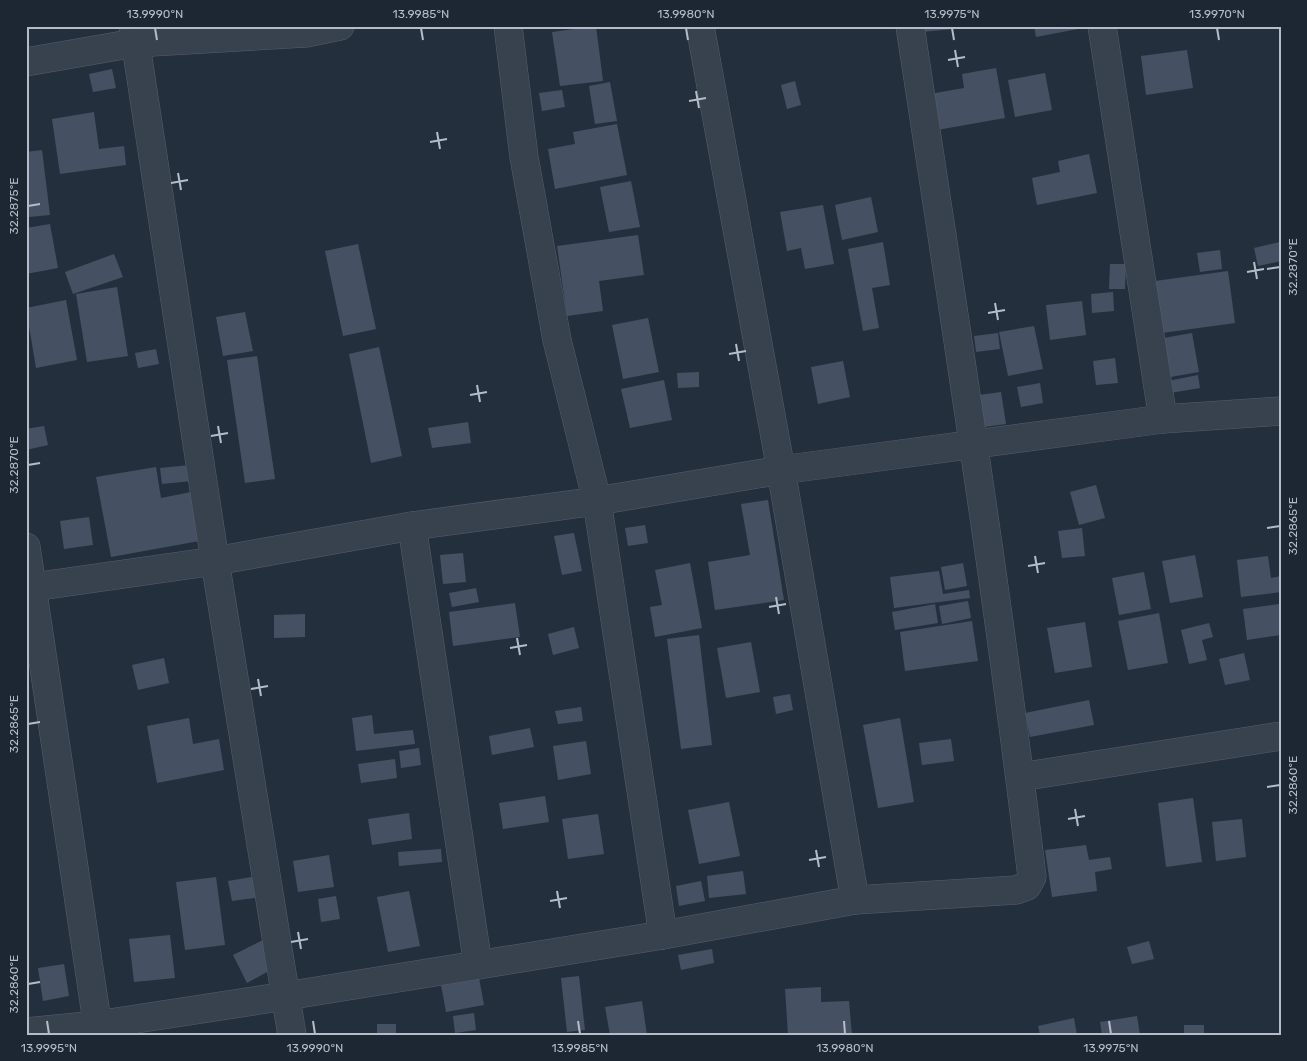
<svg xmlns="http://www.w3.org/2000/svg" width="1307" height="1061" font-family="Rubik,sans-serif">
<rect width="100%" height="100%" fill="#242f3e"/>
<g fill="#455162">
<path d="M596,26L603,81L560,86L552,32Z"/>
<path d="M921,26H963V28L922,32Z"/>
<path d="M1034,26H1077L1078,29L1036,37Z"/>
<path d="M1187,50L1193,88L1146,95L1141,56Z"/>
<path d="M996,68L1005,118L937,130L930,94L964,88L962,74Z"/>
<path d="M112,69L116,88L93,92L89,74Z"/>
<path d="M1045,73L1052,110L1015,117L1008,80Z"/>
<path d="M795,81L801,105L787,109L781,85Z"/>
<path d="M610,82L617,121L595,124L589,86Z"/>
<path d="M562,90L565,107L542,111L539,93Z"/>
<path d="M94,112L99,149L124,146L126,165L60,174L52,119Z"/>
<path d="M617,124L627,175L555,189L548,149L575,144L573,132Z"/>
<path d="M42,150L50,215L29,217L26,152Z"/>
<path d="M1089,154L1097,193L1037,205L1032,178L1060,172L1058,161Z"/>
<path d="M631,181L640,227L609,232L600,187Z"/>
<path d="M871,197L878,232L842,240L835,205Z"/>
<path d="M823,205L834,264L805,269L801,248L787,251L780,212Z"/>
<path d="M50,224L58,268L26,274V228Z"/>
<path d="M638,235L644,275L599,281L603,311L567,316L557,246Z"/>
<path d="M883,242L890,285L872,288L879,328L863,331L848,249Z"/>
<path d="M1280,242L1281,261L1258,266L1254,248Z"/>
<path d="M358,244L376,329L343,336L325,251Z"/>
<path d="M1220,250L1222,269L1200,272L1197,253Z"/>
<path d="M114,254L123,277L73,294L65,272Z"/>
<path d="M1110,264H1126L1125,289H1109Z"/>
<path d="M1228,271L1235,323L1162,333L1155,281Z"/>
<path d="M117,287L128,356L87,362L76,294Z"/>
<path d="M1113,292L1114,311L1092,313L1091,294Z"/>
<path d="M66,300L77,360L36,368L26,308Z"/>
<path d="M1082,301L1086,335L1050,340L1046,305Z"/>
<path d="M245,312L253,351L223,356L216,317Z"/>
<path d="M648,318L659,372L623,379L612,325Z"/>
<path d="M1034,326L1043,369L1008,376L999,332Z"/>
<path d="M998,333L1000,349L976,352L974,336Z"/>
<path d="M1192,333L1199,372L1165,378L1158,339Z"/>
<path d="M379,347L402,456L371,463L349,354Z"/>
<path d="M156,349L159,364L138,368L135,353Z"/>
<path d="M257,356L275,479L245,483L227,360Z"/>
<path d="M1115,358L1118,383L1096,385L1093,361Z"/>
<path d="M843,361L850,397L818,404L811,367Z"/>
<path d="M699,372V387L678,388L677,373Z"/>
<path d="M1198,375L1200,388L1170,393L1168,381Z"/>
<path d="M664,380L672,420L630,428L621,389Z"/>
<path d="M1040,383L1043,403L1021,407L1017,387Z"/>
<path d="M1001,392L1006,424L984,427L979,395Z"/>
<path d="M468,422L471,443L432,448L428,428Z"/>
<path d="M44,426L48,445L26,450V429Z"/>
<path d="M190,465L192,481L162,484L160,468Z"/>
<path d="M156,467L161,498L196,491L205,540L111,557L96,477Z"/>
<path d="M1096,485L1105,518L1079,525L1070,492Z"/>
<path d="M768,500L784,600L715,610L708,562L750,555L741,504Z"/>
<path d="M89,517L93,545L64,549L60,521Z"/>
<path d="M645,525L648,543L628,546L625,528Z"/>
<path d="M1082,528L1085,556L1062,558L1058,531Z"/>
<path d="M574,533L582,571L562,575L554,536Z"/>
<path d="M463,553L466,582L443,584L440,555Z"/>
<path d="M1195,555L1203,597L1170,603L1162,561Z"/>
<path d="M1268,556L1271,578L1281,576V592L1241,597L1237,560Z"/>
<path d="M690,563L702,628L655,637L650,607L662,605L655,570Z"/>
<path d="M963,563L967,586L945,590L941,567Z"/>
<path d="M939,571L943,594L969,590L970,598L894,608L890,577Z"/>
<path d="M1144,572L1151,609L1119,615L1112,578Z"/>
<path d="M476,588L479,602L452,607L449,593Z"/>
<path d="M968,601L971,618L942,624L939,606Z"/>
<path d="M515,603L520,637L453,646L449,612Z"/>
<path d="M935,604L938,623L895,630L892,612Z"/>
<path d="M1279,604L1281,635L1247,640L1243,609Z"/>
<path d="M1159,613L1168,663L1128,670L1118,621Z"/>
<path d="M305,614V637L274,638V615Z"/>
<path d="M972,621L978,661L905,671L900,632Z"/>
<path d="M1085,622L1092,667L1055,673L1047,628Z"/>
<path d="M1209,623L1213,637L1202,640L1207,660L1189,664L1181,630Z"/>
<path d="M574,627L579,648L553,655L548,634Z"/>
<path d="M699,635L712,745L681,749L667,639Z"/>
<path d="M751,642L760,692L726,698L717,648Z"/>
<path d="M1244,653L1250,680L1225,685L1219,659Z"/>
<path d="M164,658L169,683L138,690L132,665Z"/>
<path d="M790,694L793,710L776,714L773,697Z"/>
<path d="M1089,700L1094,725L1030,737L1025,713Z"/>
<path d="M581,707L583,721L558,724L555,711Z"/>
<path d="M372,715L374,734L413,730L415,744L356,751L352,718Z"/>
<path d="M189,718L193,744L219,739L224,770L157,783L147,726Z"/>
<path d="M900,718L914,802L878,808L863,725Z"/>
<path d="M530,728L534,747L492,755L489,736Z"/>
<path d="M951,739L954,761L922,765L919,743Z"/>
<path d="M586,741L591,774L558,780L553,746Z"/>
<path d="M419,748L421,765L401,768L399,751Z"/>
<path d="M395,759L397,778L361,783L358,764Z"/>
<path d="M545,796L549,822L503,829L499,803Z"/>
<path d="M1193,798L1202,862L1166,867L1158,803Z"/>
<path d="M729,802L740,856L699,864L688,810Z"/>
<path d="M409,813L412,839L372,845L368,819Z"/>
<path d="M598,814L604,854L568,859L562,819Z"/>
<path d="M1242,819L1246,857L1216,861L1212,822Z"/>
<path d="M1086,845L1089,860L1110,857L1112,869L1095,872L1097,891L1052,897L1045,850Z"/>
<path d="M441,849L442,862L399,866L398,852Z"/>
<path d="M329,855L334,887L298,892L293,861Z"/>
<path d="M743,871L746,894L709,898L707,876Z"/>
<path d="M258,876L262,897L232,901L228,881Z"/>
<path d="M216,877L225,945L185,950L176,882Z"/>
<path d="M701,881L705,901L679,906L676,886Z"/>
<path d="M409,891L420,946L388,952L377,897Z"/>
<path d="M336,896L340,919L321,922L318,899Z"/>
<path d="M170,935L175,978L134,982L129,939Z"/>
<path d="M263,940L276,967L247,983L233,955Z"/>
<path d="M1149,941L1154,959L1132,964L1127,947Z"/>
<path d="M712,949L714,963L681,970L678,955Z"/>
<path d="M64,964L69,996L43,1001L38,968Z"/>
<path d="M477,967L484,1005L446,1012L439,974Z"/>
<path d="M579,976L585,1030L567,1032L561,978Z"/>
<path d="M821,987V1002L849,1001L852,1035H788L785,989Z"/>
<path d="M642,1001L647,1035H610L605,1007Z"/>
<path d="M474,1013L476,1030L455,1033L453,1016Z"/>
<path d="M1137,1016L1140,1035H1102L1100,1022Z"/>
<path d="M1074,1018L1077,1035H1040L1038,1026Z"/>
<rect x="377" y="1024" width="19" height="11"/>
<rect x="1184" y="1025" width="20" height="10"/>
</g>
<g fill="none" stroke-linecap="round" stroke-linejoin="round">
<g stroke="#565f6c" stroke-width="29">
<g id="street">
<path d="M133,26L215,561L292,1035"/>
<path d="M508,26L524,157L557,340L597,501L663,935"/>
<path d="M700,26L781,470L855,900"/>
<path d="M1102,26L1163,419"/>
<path d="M26,62L135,43L306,33L340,26"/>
<path d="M412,526L478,965"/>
<path d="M26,547L99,1035"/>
<path d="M26,588L215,561L412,526L597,501L781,470L1163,419L1281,411"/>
<path d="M1020,777L1281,736"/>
<path d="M26,1032L97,1025L286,996L663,935L855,900L1016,890L1027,886L1032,877C998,592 953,309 910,26"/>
</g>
</g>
<use href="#street" stroke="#38414e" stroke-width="28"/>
</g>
<path fill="none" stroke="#b4bcc9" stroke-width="2" d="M155,28L157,40M421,28L423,40M686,28L688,40M952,28L954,40M1217,28L1219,40M955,50L958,67M948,60L965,57M696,91L699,108M689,101L706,98M437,132L440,149M430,142L447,139M178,173L181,190M171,183L188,180M28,206L40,204M1254,262L1257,279M1267,269L1280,267M1247,272L1264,269M995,303L998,320M988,313L1005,310M736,344L739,361M729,354L746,351M477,385L480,402M470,395L487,392M218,426L221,443M211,436L228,433M28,465L40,463M1267,528L1280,526M1035,556L1038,573M1028,566L1045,563M776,597L779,614M769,607L786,604M517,638L520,655M510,648L527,645M258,679L261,696M251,689L268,686M28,724L40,722M1267,787L1280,785M1075,809L1078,826M1068,819L1085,816M816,850L819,867M809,860L826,857M557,891L560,908M550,901L567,898M298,932L301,949M291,942L308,939M28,984L40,982M47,1021L49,1034M313,1021L315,1034M578,1021L580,1034M844,1021L845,1034M1109,1021L1111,1034"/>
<rect width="1307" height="1061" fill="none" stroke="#1d2633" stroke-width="55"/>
<rect x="28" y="28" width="1252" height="1006" fill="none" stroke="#b4bcc9" stroke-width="2"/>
<g font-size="12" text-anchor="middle" fill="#b4bcc9">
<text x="155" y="18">13.9990°N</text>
<text x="421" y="18">13.9985°N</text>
<text x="686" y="18">13.9980°N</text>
<text x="952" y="18">13.9975°N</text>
<text x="1217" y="18">13.9970°N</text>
<text transform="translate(14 206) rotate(-90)" y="4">32.2875°E</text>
<text transform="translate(1293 267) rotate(-90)" y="4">32.2870°E</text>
<text transform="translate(14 465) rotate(-90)" y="4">32.2870°E</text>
<text transform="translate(1293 526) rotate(-90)" y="4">32.2865°E</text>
<text transform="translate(14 724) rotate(-90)" y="4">32.2865°E</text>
<text transform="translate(1293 785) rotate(-90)" y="4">32.2860°E</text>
<text transform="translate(14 984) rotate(-90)" y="4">32.2860°E</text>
<text x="49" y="1052">13.9995°N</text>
<text x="315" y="1052">13.9990°N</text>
<text x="580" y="1052">13.9985°N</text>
<text x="845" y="1052">13.9980°N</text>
<text x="1111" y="1052">13.9975°N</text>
</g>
</svg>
